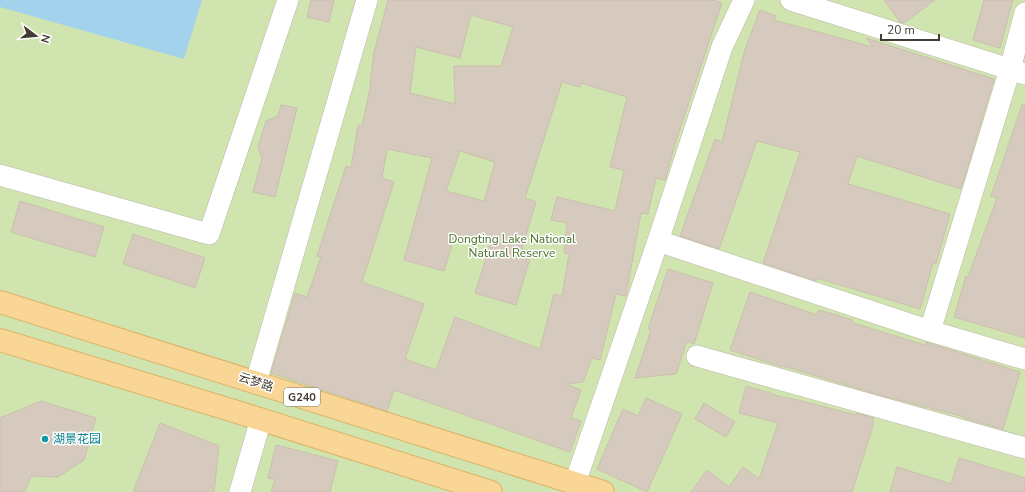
<svg xmlns="http://www.w3.org/2000/svg" width="1025" height="492" font-family="'Nunito Sans','Noto Sans SC',sans-serif">
<rect width="100%" height="100%" fill="#f1ece4"/>
<rect fill="#cfe4ae" x="0" y="0" width="1025" height="492"/>
<path fill="#a3d3ec" d="M0,0H202L184,59L0,7Z"/>
<g fill="#d5cabd" stroke="#ccbfae" fill-rule="evenodd">
<path d="M311,0H334L329,22L307,17Z"/>
<path d="M388,0H714L722,3L676,141L665,180L656,178L648,214L641,213L626,296L616,294L600,360L592,358L583,382L566,384L581,390L571,418L581,421L570,452L394,390L387,411L271,373L295,293L307,297L321,257L317,256L346,166L351,168L358,125L362,126L371,84H370L374,52ZM471,15L513,27L501,66H454L455,104L410,93L416,47L460,58ZM562,82L580,87L581,83L627,97L610,167L624,170L615,211L557,197L551,220L567,223L564,253L569,254L562,296L554,294L540,349L455,317L436,370L405,359L424,304L362,282L394,182L382,178L387,149L432,158L404,260L444,271L453,241L491,242L475,293L516,305L532,252L522,249L536,202L525,198ZM460,151L495,162L484,201L446,191Z"/>
<path d="M884,0H935L904,23L900,22Z"/>
<path d="M984,0H1013L1000,48L973,40Z"/>
<path d="M760,10L776,16L774,20L873,47L866,38L994,79L961,189L857,156L848,184L950,214L936,264L933,263L920,309L817,278L816,281L763,263L800,152L757,141L719,249L680,236L715,139L722,142L745,49Z"/>
<path d="M281,105L297,108L275,197L253,192L262,158L258,147L266,121L278,116Z"/>
<path d="M1022,105H1025V338L954,317L966,276L968,277L997,198L991,196Z"/>
<path d="M20,201L104,227L95,257L11,232Z"/>
<path d="M133,234L205,258L195,288L123,264Z"/>
<path d="M668,269L713,283L694,344L687,341L676,374L635,378L651,330L648,329Z"/>
<path d="M750,292L817,315L819,310L853,320V323L925,345L926,342L1020,372L1003,429L964,418L965,417L883,396L783,366L782,367L730,350Z"/>
<path d="M746,386L774,394L773,395L798,400L856,415V413L874,418L872,422L874,423L852,492H691L707,470L729,487L743,467L759,479L778,423L739,413Z"/>
<path d="M646,398L682,414L647,492L597,469L623,409L638,416Z"/>
<path d="M41,401L96,418L84,460L58,477L31,476L25,492H0V418Z"/>
<path d="M704,403L735,422L726,437L695,419Z"/>
<path d="M160,423L219,446L214,492H133Z"/>
<path d="M276,445L338,461L330,492H271L275,479L268,478Z"/>
<path d="M959,458L1025,478V492H890L897,467L951,484Z"/>
</g>
<g fill="none" stroke-linecap="round" stroke-linejoin="round">
<g stroke="#bfb6aa" stroke-width="22">
<g id="street">
<path d="M791,0L1025,74"/>
<path d="M0,175L209,234L288,0"/>
<path d="M658,241L930,331L1025,359"/>
<path d="M930,331L1010,69L1025,13"/>
<path d="M697,356L1025,448"/>
<path d="M256,382L367,0"/>
<path d="M575,483L658,241L722,47L744,0"/>
<path d="M240,492L261,419"/>
</g>
</g>
<g stroke="#ddb267" stroke-width="24">
<g id="primary">
<path d="M0,302L603,492"/>
<path d="M0,340L234,411L491,492"/>
</g>
</g>
<use href="#street" stroke="#fff" stroke-width="21"/>
<use href="#primary" stroke="#f9d696" stroke-width="22"/>
</g>
<circle fill="#0f9aa8" stroke="#fff" stroke-width="1.5" cx="45" cy="439" r="4"/>
<g text-anchor="middle" dominant-baseline="central" stroke-width="3" stroke-linejoin="round" paint-order="stroke">
<rect fill="#fff" stroke="#7b7671" stroke-width="1" x="284" y="388" width="36" height="18" rx="3"/>
<g font-size="11" font-weight="bold" fill="#433c34">
<text x="302" y="397">G240</text>
</g>
<g font-size="12" fill="#4a712b" stroke="#fff">
<text x="512" y="239">Dongting Lake National<tspan x="512" dy="14">Natural Reserve</tspan></text>
</g>
<g font-size="12" fill="#433c34" stroke="#fff">
<text transform="translate(256 382) rotate(18)">云梦路</text>
</g>
<g font-size="12" fill="#0d838f" stroke="#fff" text-anchor="start">
<text x="53" y="439">湖景花园</text>
</g>
</g>
<g transform="translate(36 36) rotate(106)" stroke="#ffffff" stroke-width="3" paint-order="stroke">
<path d="M0-3L7 15L0 10L-7 15Z" fill="#433c34"/>
<text y="-6" font-size="11" font-weight="bold" text-anchor="middle" fill="#433c34">N</text>
</g>
<path d="M881 34v6h58v-6" fill="none" stroke="#433c34" stroke-width="2"/>
<text x="887" y="34" font-size="12" fill="#433c34" stroke="#ffffff" stroke-width="3" paint-order="stroke">20 m</text>
</svg>
